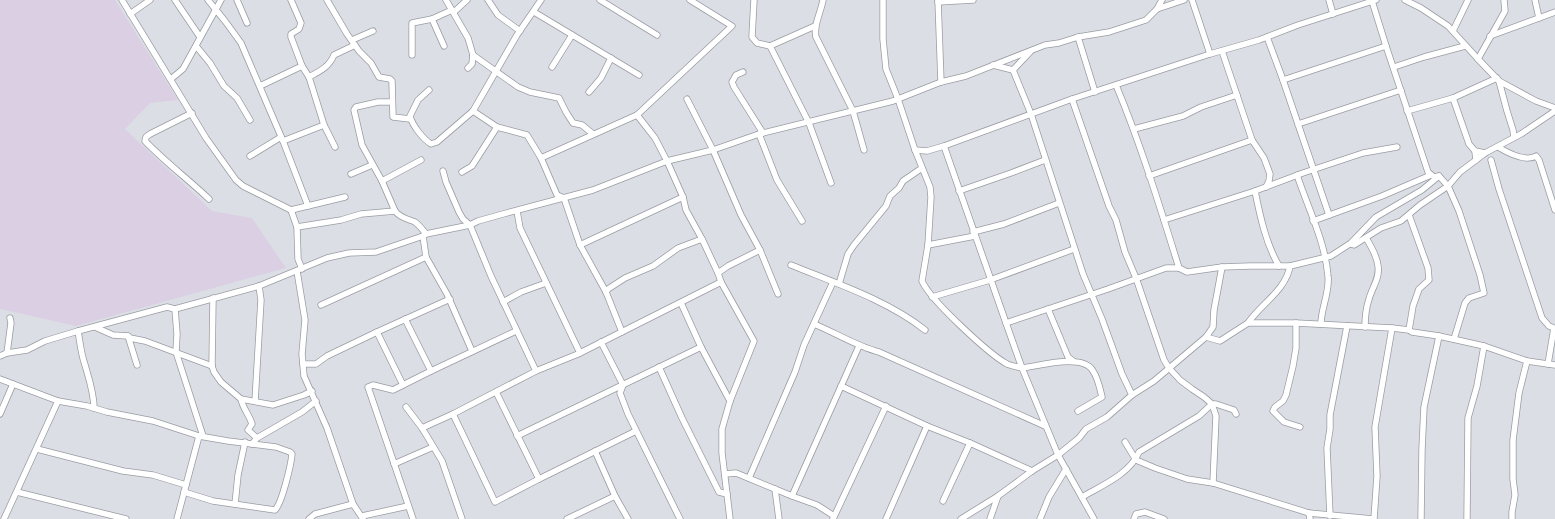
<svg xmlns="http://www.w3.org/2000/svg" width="1555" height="519" font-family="Raleway,sans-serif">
<rect width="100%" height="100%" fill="#dbdfe5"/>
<path fill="#dbcfe3" d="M0,0H115L178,100L150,103L125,129L212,211L252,218L286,268L76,326L0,309Z"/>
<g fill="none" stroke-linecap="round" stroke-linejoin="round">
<g stroke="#999ca2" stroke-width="7">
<g id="minor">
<path d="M122,0L206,138L236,180L243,186L291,210L297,227L298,259L302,269"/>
<path d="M175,0L200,37"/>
<path d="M208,0L225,21L241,43L283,141L324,125"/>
<path d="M237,0L247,23"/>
<path d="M291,0L301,23L299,29L291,34V37L302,66L309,77"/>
<path d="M327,0L347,34L359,51L371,63L379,77L390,79L392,81L393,117L410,119"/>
<path d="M446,0L468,38L473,55L518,87L530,92L559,98L566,112L573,123L582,125L593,134"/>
<path d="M488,0L498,15L520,31"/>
<path d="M541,0L517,35L473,111L497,127L527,135L541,158L557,195L564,198L580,245L606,292L622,332"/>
<path d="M600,0L657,35"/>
<path d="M754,0L752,37L757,43L770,46L815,26"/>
<path d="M823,0C821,12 813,26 816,37L853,111L864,150"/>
<path d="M883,0V39L886,69L898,99L915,150L930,187L931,197L928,245L922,281C930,300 989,354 1007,364C1012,366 1017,367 1022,368L1058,455L1079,438L1086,429L1107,417L1132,395L1154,381L1206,337L1213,327L1214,310L1222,267"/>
<path d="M938,0L941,82"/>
<path d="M1192,0L1210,54"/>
<path d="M1329,0L1333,14"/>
<path d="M1405,0L1421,8L1448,26L1478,59L1499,81L1536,101L1555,108"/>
<path d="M1535,0L1539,18"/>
<path d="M938,2L973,0"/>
<path d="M1157,9L1162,0"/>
<path d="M454,12L467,0"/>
<path d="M534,12L639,75"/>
<path d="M130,14L150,0"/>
<path d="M432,19L444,46"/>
<path d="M1453,31L1468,0"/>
<path d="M1490,36L1555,12"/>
<path d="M1078,37L1095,92"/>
<path d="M1267,37L1283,80"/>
<path d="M352,40L373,31"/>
<path d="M196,46L210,63L224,86L237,98L250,120"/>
<path d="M770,46L809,123L831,183"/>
<path d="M1386,46L1428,172L1434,177L1439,176L1448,186L1459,211L1480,275L1484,293L1469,298L1465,303L1454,339"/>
<path d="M1222,51L1252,140L1264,158L1270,174L1269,181L1266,187"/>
<path d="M412,55V23L432,19L452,10"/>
<path d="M1478,59L1505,11L1504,0"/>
<path d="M993,65L1013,70"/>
<path d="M552,67L572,35"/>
<path d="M1394,67L1424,57L1465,46"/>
<path d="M468,68L472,64L473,55"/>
<path d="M1013,70L1031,114L1083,274L1102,319L1122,374L1132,395"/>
<path d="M1013,70L1030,52"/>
<path d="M743,72L736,75L732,82L734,87L763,133"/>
<path d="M171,79L183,69L221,0"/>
<path d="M1499,81L1507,111L1513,130L1514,137"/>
<path d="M1116,85C1141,145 1160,207 1179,268"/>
<path d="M260,86L302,66"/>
<path d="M429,90L418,100L410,116C412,125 423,139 431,144L437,142L473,111"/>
<path d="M589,92L601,78L611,58"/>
<path d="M687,99L713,150L741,215L760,250L778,294"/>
<path d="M1072,99L1109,206L1116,220L1125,252L1136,278L1164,360L1169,368L1180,380L1192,389L1204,397L1212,404L1216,416L1213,483"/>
<path d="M392,102H378L356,107L354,110L362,145L382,181L395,211C400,218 408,219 415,222C419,225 423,230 426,234"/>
<path d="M1407,111L1453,98"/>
<path d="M192,113L150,134L146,137L145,141C165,162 188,179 209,199"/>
<path d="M637,115L655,138L667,161L683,197L686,210L702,239L718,273L721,282L754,341L730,401L722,429V453L730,519"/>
<path d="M1298,124L1283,80L1386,46L1372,1"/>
<path d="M1134,129L1183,116L1201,107L1237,95"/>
<path d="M759,134L777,180L802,221"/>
<path d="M283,141L308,206"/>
<path d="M944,146L1006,323"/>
<path d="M335,147L324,125L309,77C320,71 329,67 334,55L355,45"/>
<path d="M1498,147C1508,153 1526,162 1536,156L1539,160L1555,210"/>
<path d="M915,150L927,151L944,146L1072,99L1210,54L1259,40L1298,25L1376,0"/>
<path d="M1485,153L1475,151L1469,144L1453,98L1497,78"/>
<path d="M250,156L281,137"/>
<path d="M541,158L637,115L732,26L690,0"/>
<path d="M1476,160L1485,153L1521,134L1555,111"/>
<path d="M1491,160L1499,189L1542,318L1549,326L1554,328L1548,364"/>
<path d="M462,172L472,166L497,127"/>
<path d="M351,174L372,165"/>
<path d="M1297,175C1308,208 1325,241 1328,276C1330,292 1321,308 1321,324"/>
<path d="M1149,176L1252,140"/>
<path d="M382,181L421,160"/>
<path d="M959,191L1011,173L1045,160"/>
<path d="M1255,191C1260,216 1266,244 1279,266"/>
<path d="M291,210L345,197"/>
<path d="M517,211L520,228L580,353"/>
<path d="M1329,215L1298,124L1401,90"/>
<path d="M1164,220L1255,191L1303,173L1363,153L1397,147"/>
<path d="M1313,221L1382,196L1431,175"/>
<path d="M297,227L341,220L361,214L395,211"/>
<path d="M973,232L1004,224L1059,203"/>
<path d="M423,236L426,257L447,294L472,351"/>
<path d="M1351,244L1354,245L1381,228L1401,221L1420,205L1448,186L1460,172L1476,160L1475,151"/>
<path d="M580,245L683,197"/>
<path d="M928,245L975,236"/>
<path d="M791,265C835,283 887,300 925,330"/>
<path d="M297,271L305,320L302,354L304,376L327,428L353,504L363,519"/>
<path d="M718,273L728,266L760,250"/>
<path d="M839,284L848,254L854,245L886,206L890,196L899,188L903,181L922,168"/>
<path d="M606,292L608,289L625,278L653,266L678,248L702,239"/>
<path d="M932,297L990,280L1074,249"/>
<path d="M213,298L212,366L214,372L221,382L241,399L273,405L304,395L312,391"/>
<path d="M503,302L521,292L546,283"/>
<path d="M681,303L701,347L730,401"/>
<path d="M321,305L426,257"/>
<path d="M175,309L177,334L176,352L203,436"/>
<path d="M1048,309L1006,323L1022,368C1039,366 1083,353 1093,371C1098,378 1100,389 1102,397L1078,411"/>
<path d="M405,319L431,371"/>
<path d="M1248,323C1261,304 1286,290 1290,266L1331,256L1351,243L1376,217L1422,190L1439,176"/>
<path d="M1296,323V348L1293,366L1286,395L1283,401L1275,407L1273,411L1284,422L1300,427"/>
<path d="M814,324C836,333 856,346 879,352L1045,426"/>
<path d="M95,327L113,335L128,336L130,338L145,341L212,366"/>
<path d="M1365,327C1365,317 1366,308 1369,299C1372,288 1380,278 1378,266C1377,256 1371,246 1366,238"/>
<path d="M1409,330L1413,306L1419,289L1429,280L1428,268L1409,215"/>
<path d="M78,331C80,342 81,354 85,365C89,379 94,393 94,408"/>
<path d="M377,332L403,385"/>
<path d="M128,336L137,365"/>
<path d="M1206,337L1220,341L1248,323H1296L1392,328L1409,330L1412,332L1439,336L1484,346L1527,361L1555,365"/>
<path d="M601,342L623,385L620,393L628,414L680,519"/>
<path d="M7,353L11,323L10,318"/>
<path d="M0,356L7,353L27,350L45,341L78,331L167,307L175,309L259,286L327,258L349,253L376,252L423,236L426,234L470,225L478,221L503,214L593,190L667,161L713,150L759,134L893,101L941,82L966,76L1045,45L1059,43L1078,37L1109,32L1146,20L1157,9L1184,0"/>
<path d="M1073,361L1068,357L1048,309L1108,289L1166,268H1179L1187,272L1222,267L1250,266H1290"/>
<path d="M303,364H316L327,356L377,332L450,299"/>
<path d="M659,367L682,418L719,492L727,494"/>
<path d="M536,371L578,354L721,282"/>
<path d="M0,379L58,401L87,406L107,412L153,421L199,436L228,441L276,447L290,452L292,454C291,465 282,503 275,510L213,501L184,492"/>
<path d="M841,386L927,426L970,443L1032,471"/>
<path d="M496,392L539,479"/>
<path d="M241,399C243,409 249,414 252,424L248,430L257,438"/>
<path d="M255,401L261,300L259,286"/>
<path d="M406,407L422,428L442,461L462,519"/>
<path d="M0,414L13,384"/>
<path d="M453,414L495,502L539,479L636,431"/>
<path d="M422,428L453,414L536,371L491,276L470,225L463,219L459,212L446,182L443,171"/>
<path d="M517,436L701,347"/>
<path d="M1125,442L1136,460L1155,468L1187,479L1213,483L1309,513L1373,519"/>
<path d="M252,444L257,438L302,412L316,401"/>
<path d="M37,449L123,471L153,475L186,485"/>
<path d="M595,451L615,496L628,519"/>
<path d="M394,464L433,447"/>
<path d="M725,474L736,473L792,496L859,346"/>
<path d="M749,478L795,372L804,345L833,282"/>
<path d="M775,489L779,519"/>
<path d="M17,492L126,519"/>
<path d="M792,496L817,505L834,516"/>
<path d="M1082,497C1101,486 1130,474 1139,452L1199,416L1212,404H1216L1234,410L1236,414"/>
<path d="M943,501L970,443"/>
<path d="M235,504L238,475L245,442"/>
<path d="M1309,513L1310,519"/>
<path d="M362,516L408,506"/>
<path d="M1330,516L1327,448L1330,429V415L1347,326"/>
<path d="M4,519L58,401"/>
<path d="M177,519L199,436"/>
<path d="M309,519L315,514L353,504"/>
<path d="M413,519L368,387L373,385L393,390L431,371L516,331"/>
<path d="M567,519L615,496"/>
<path d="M833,519L886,406"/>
<path d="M886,519L927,426"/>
<path d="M961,519L998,496L1032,471L1058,455L1094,519"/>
<path d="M990,519L998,496"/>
<path d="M1040,519L1049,497L1066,469"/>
<path d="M1134,519L1136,514L1145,512L1164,519"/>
<path d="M1374,519L1377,476L1375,427L1392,328"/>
<path d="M1421,519L1422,449L1424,407L1439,336"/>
<path d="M1467,519L1468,418L1477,386L1484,346"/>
<path d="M1512,519V512L1515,495L1513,479V440L1519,393L1527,361"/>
</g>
</g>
<use href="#minor" stroke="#fff" stroke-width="5.5"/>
</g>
</svg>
